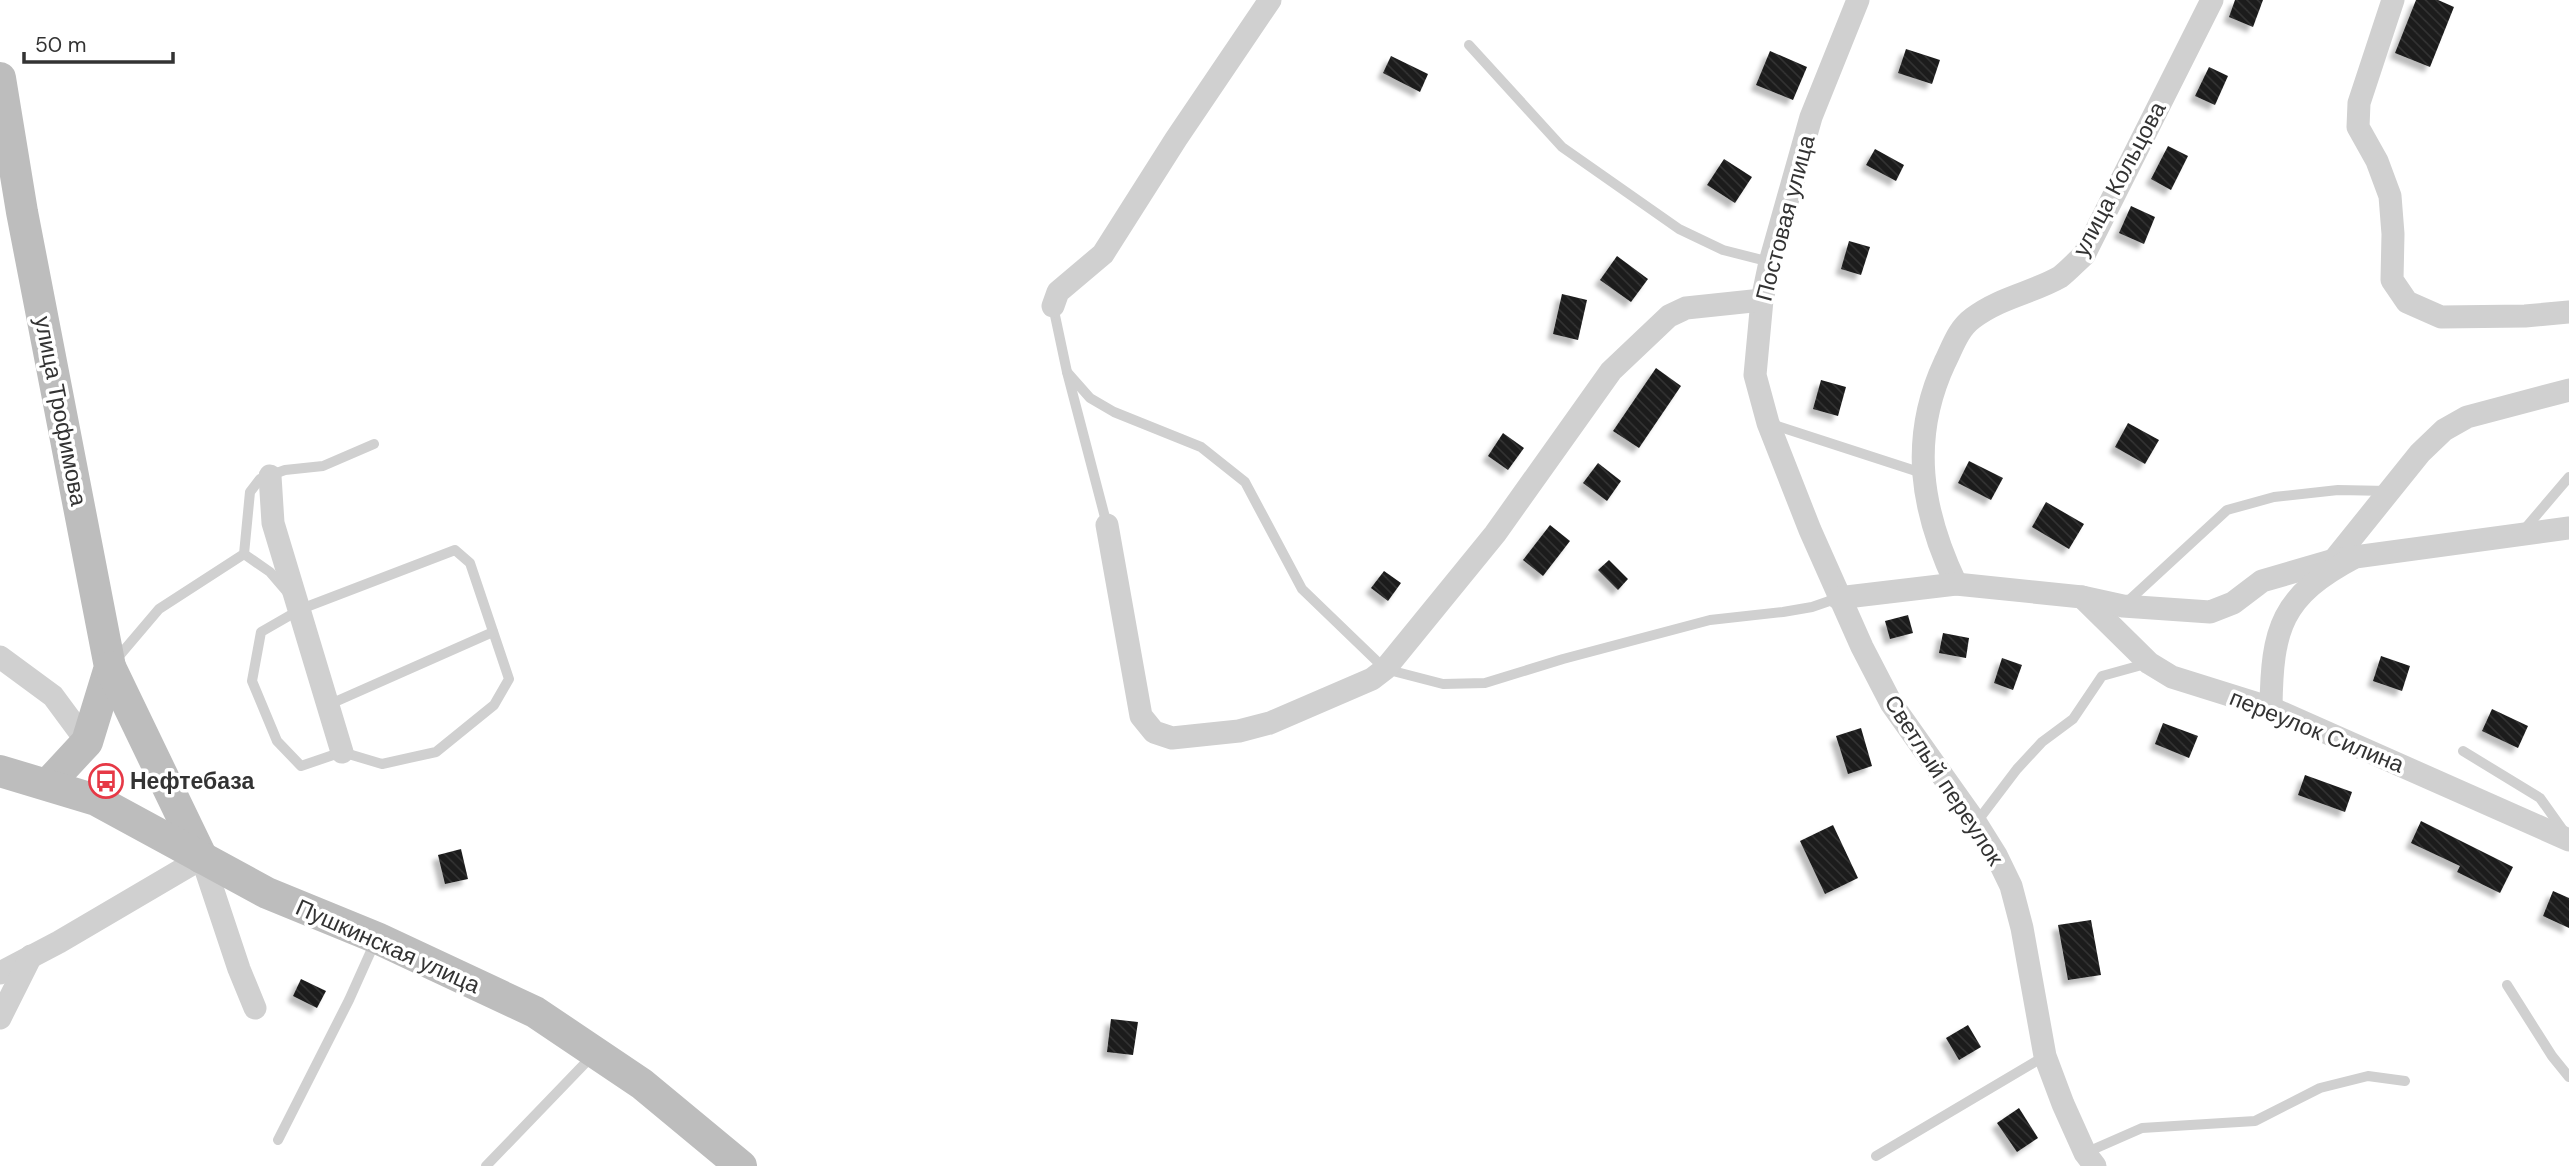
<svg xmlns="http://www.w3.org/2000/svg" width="2569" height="1166" font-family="'DM Sans',sans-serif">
<defs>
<pattern id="building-back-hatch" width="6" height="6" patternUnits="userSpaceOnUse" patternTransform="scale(1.75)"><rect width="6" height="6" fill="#1a1a1a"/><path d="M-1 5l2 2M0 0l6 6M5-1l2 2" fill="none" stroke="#333"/></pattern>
<filter id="shadow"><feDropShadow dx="-5.5" dy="5.5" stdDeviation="2" flood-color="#0004"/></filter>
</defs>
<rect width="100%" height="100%" fill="#fff"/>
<g fill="url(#building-back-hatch)" filter="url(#shadow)">
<path d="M2235,0H2263L2253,27L2229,17Z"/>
<path d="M2416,0H2438L2454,7L2430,67L2395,53Z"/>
<path d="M1906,49L1940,60L1932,84L1898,73Z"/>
<path d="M1770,51L1807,67L1793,100L1756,85Z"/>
<path d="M1391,56L1428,74L1420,92L1383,73Z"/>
<path d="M2209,67L2228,76L2215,105L2195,96Z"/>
<path d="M2168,146L2188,156L2171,190L2151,179Z"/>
<path d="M1875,149L1904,165L1896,181L1866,165Z"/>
<path d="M1724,159L1752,177L1735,203L1707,185Z"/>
<path d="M2131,206L2155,217L2144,244L2119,233Z"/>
<path d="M1849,241L1870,247L1861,275L1841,269Z"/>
<path d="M1617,256L1648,279L1631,302L1600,280Z"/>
<path d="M1562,294L1587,300L1578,340L1553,334Z"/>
<path d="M1656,368L1681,386L1639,448L1613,431Z"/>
<path d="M1821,380L1846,387L1838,416L1813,409Z"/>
<path d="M2128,423L2159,440L2145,464L2115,447Z"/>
<path d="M1503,433L1524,448L1508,470L1488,456Z"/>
<path d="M1969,461L2003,478L1991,500L1958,483Z"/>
<path d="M1598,463L1621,481L1607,501L1583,483Z"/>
<path d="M2046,502L2084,524L2069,549L2032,527Z"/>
<path d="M1550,525L1570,541L1543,576L1523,560Z"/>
<path d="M1609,560L1628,579L1618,590L1598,570Z"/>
<path d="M1384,571L1401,583L1388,601L1371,588Z"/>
<path d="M1908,615L1913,633L1890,639L1885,621Z"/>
<path d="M1943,633L1969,638L1966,658L1939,653Z"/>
<path d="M2381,656L2410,666L2402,691L2373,681Z"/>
<path d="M2002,658L2022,665L2013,690L1994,683Z"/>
<path d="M2492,709L2528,726L2518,748L2482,731Z"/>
<path d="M2163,723L2198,736L2189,758L2155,744Z"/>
<path d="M1861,728L1872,766L1848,774L1836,736Z"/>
<path d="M2305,775L2352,792L2345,812L2298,795Z"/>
<path d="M2421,821L2513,867L2500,893L2457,872L2460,866L2411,843Z"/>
<path d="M1833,825L1858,878L1825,894L1800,841Z"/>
<path d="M461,849L468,879L445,884L438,855Z"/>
<path d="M2553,891L2569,898V928L2543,916Z"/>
<path d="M2091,920L2101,975L2068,980L2058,925Z"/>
<path d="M301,979L326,991L317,1008L293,996Z"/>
<path d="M1111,1019L1138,1022L1133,1055L1107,1052Z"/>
<path d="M1968,1025L1981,1047L1959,1060L1946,1038Z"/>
<path d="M2019,1108L2038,1138L2017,1152L1997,1123Z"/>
</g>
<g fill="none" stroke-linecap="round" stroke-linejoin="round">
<g stroke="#d0d0d0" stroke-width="10">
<path d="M1469,45L1562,147L1679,229L1723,250L1770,262"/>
<path d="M1053,306L1067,372L1107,525"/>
<path d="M1067,372L1090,398L1114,412L1201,447L1245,482L1302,589L1385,669L1443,684L1485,683L1563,659L1710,620L1783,612L1812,607L1838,598"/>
<path d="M1771,424L1922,473"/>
<path d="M2523,531L2569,477"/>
<path d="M455,550L470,563L509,679L494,705L436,752L382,764L342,752L301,766L277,741L252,681L261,632L301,609Z"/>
<path d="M244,554L270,572L288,593"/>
<path d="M2125,604L2227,510L2274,497L2338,490L2389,491"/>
<path d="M114,662L159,609L244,554L250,492L260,479L285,470L323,466L374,444"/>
<path d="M328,705L493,632"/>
<path d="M2463,751L2540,798L2565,833"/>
<path d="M1976,823L2017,769L2042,742L2073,719L2102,676L2149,663"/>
<path d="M2507,985L2552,1056L2569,1077"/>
<path d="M278,1140L349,1000L375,942"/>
<path d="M2085,1153L2142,1128L2255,1121L2320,1088L2368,1076L2405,1081"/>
<path d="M1876,1156L2045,1056"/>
<path d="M486,1166L593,1055"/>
</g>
<g stroke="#d0d0d0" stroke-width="23">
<path d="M1858,0L1811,117L1770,262L1762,300L1755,375L1768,423L1810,530L1862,647L1891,703L1976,823L1996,855L2011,886L2022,928L2045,1056L2063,1104L2085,1153L2095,1166"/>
<path d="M2393,0L2359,103L2358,127L2377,161L2390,196L2393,234L2392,280L2407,302L2441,317L2525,316L2569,312"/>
<path d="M1053,306L1058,292L1103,254L1176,139L1270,0"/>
<path d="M270,476L273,523L342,752"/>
<path d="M1107,525L1141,716L1154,732L1172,738L1239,731L1270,723L1372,679L1385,669L1495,534L1611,371L1669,316L1686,308L1762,300"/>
<path d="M2334,560L2420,453L2444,430L2467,417L2569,390"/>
<path d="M1956,584C1921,510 1909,439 1945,362C1953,346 1958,329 1973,318C2001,297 2032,293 2060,277C2068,271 2076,262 2084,255L2212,0"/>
<path d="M2082,597L2149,663L2172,677L2271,708L2569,840"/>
<path d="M1838,598L1956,584L2082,597L2123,606L2210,612L2233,603L2262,581L2334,560L2355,557"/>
<path d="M0,657L53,696L87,742"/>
<path d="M2271,708C2272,628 2281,596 2355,557L2569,528"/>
<path d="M0,973L59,942L202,858L239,969L255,1008"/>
<path d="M0,1018L31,956"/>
</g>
<g stroke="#bdbdbd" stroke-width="32">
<path d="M0,78L22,212L110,667L87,742L48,784"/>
<path d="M110,667L202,858"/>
<path d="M0,771L96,800L267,893L377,938L535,1012L642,1084L741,1166"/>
</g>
</g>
<defs>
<g id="bus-ring" transform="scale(1.75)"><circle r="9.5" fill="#fff" stroke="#e63946" stroke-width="1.5"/><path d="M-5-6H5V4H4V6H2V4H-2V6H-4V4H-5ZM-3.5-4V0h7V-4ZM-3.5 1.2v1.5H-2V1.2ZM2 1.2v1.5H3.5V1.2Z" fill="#e63946"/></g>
</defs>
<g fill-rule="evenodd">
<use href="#bus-ring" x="106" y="781"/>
</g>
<g text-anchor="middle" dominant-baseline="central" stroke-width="7" stroke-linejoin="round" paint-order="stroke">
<g font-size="23" fill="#333" stroke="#fff">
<text transform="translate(2119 179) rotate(-62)">улица Кольцова</text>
<text transform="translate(1785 218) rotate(-75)">Постовая улица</text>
<text transform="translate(61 411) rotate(79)">улица Трофимова</text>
<text transform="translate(2317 731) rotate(22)">переулок Силина</text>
<text transform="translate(1944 780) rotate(57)">Светлый переулок</text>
<text transform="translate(388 946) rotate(24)">Пушкинская улица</text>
</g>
<g font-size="23" font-weight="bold" fill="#333" stroke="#fff" text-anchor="start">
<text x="130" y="781">Нефтебаза</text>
</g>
</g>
<path d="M24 52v10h149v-10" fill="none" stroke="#333333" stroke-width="3.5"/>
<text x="35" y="52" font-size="21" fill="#333333" stroke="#ffffff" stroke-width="5" paint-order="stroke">50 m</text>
</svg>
